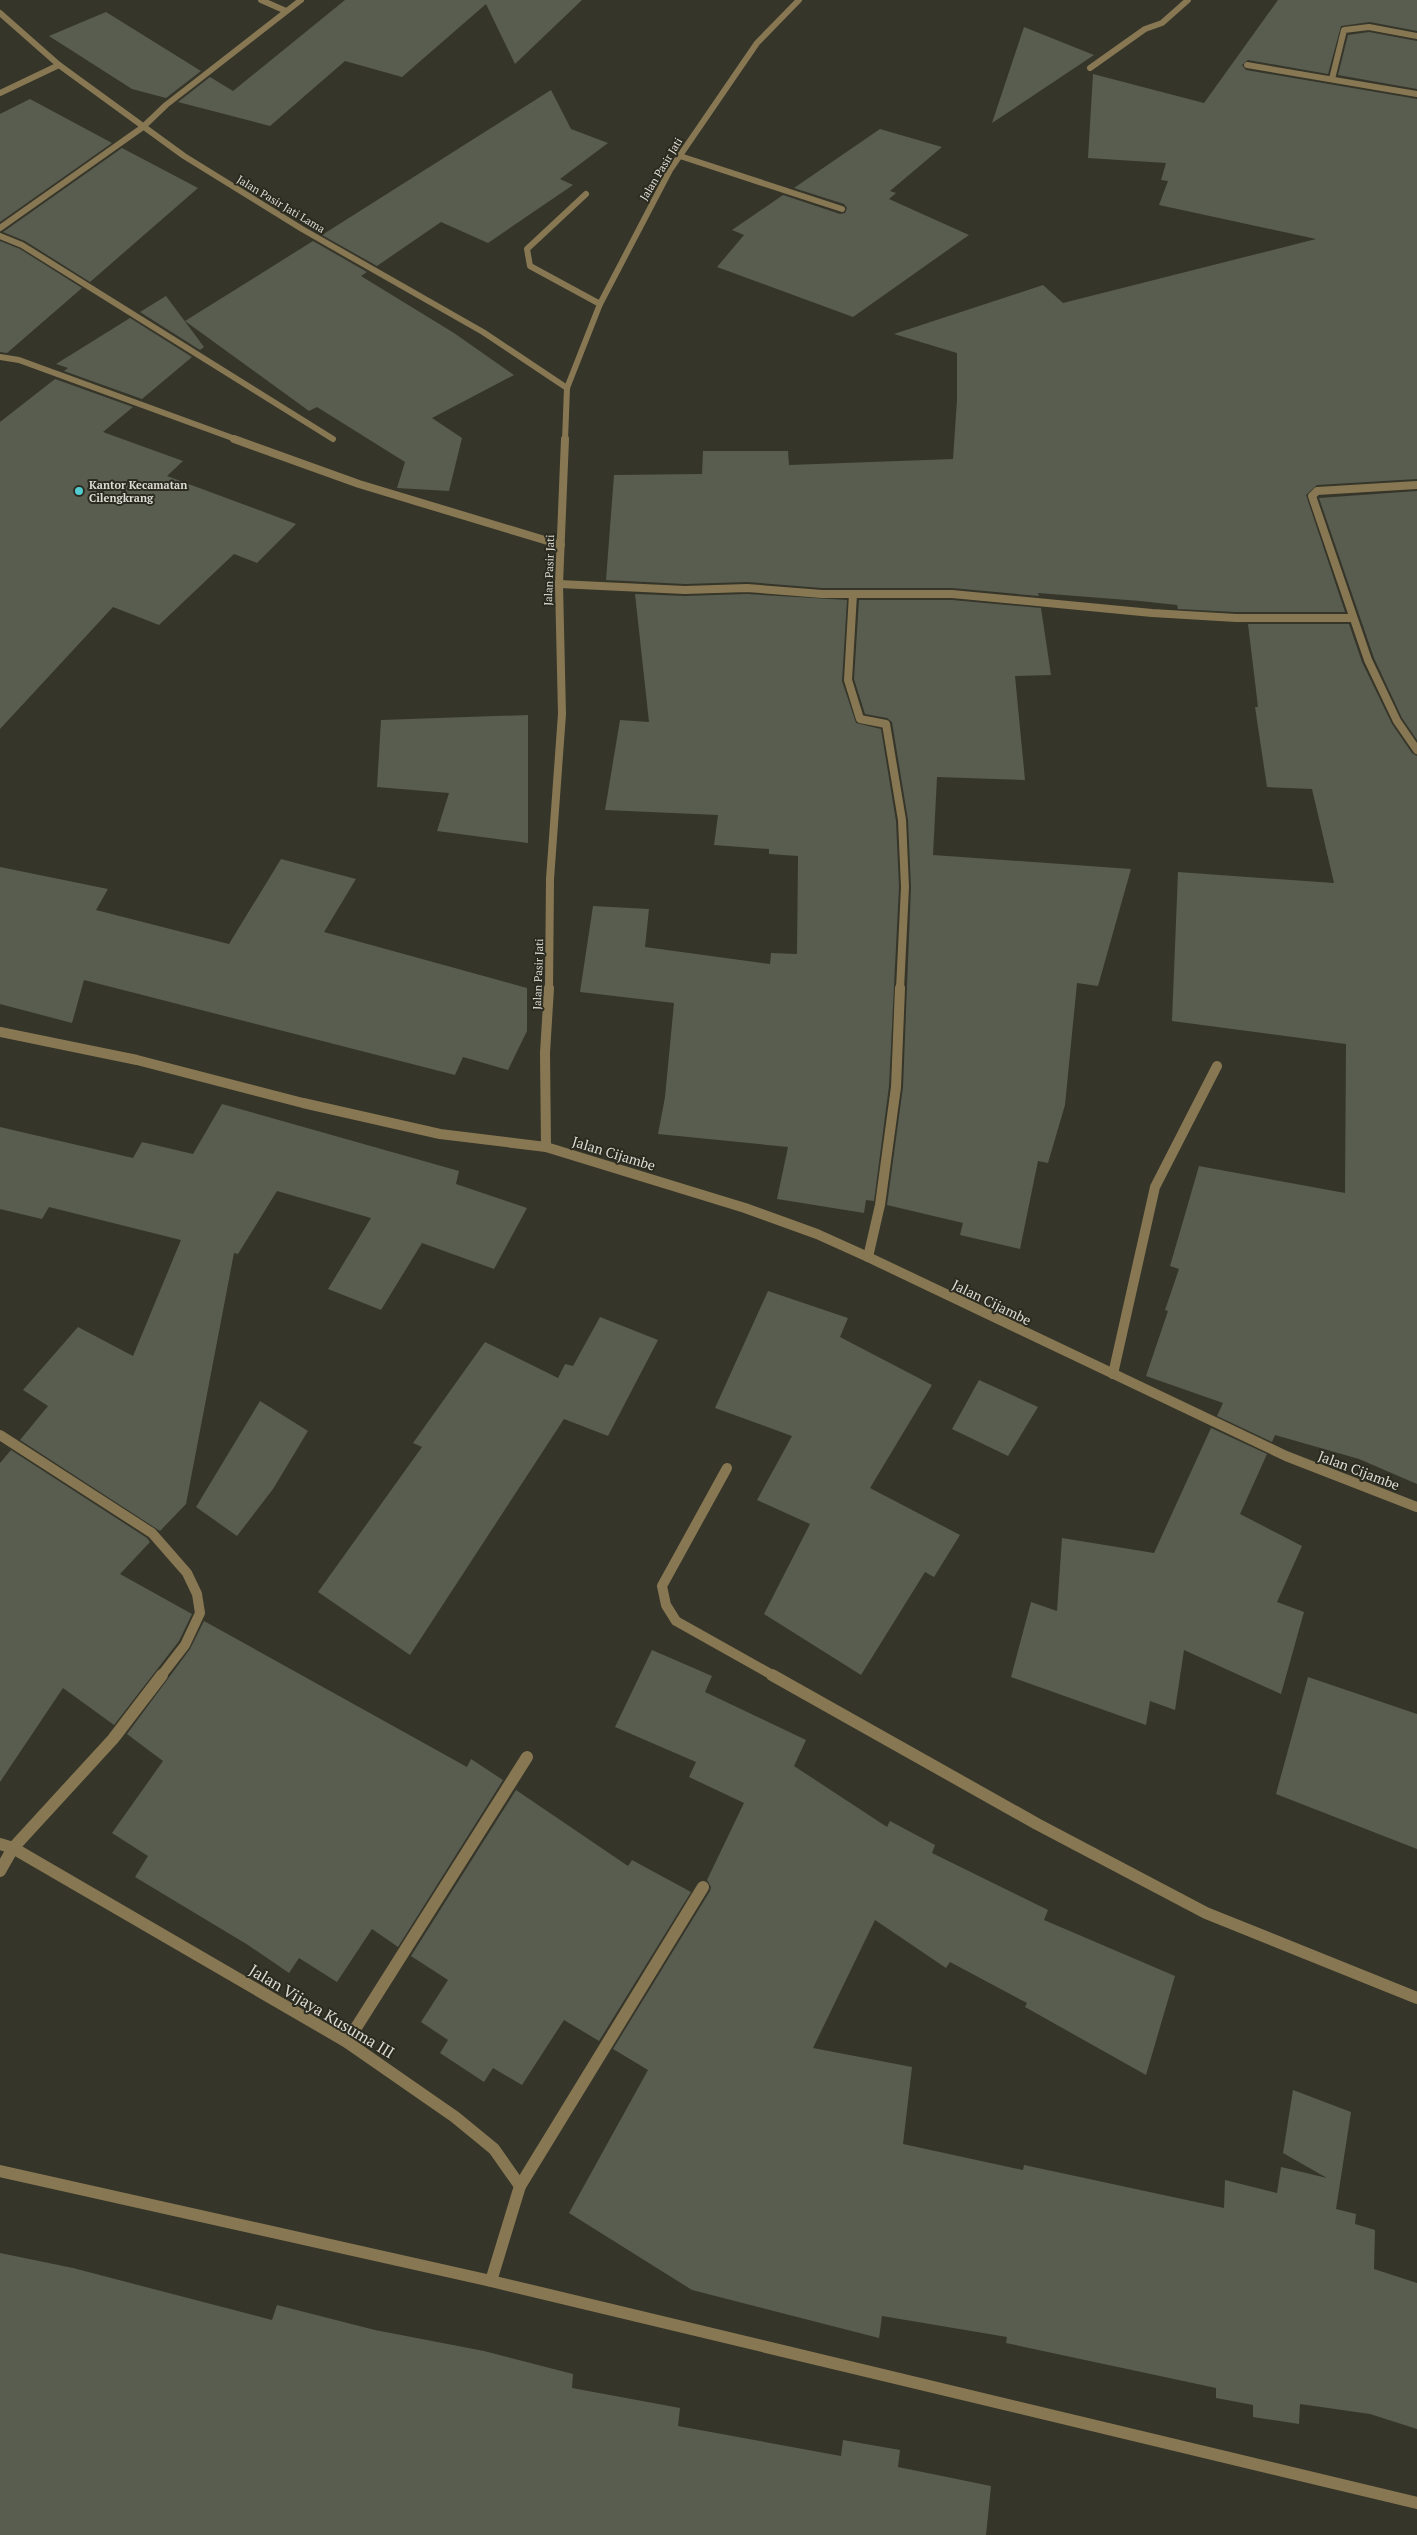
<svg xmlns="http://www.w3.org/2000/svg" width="1417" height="2535" font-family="'PT Serif',serif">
<rect width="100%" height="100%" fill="#363529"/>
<g fill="#585d50">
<path d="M345,0H582L515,64L486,4L402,77L345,61L270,126L178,102L210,77L233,91Z"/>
<path d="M1278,0H1417V31L1370,22L1341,26L1328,74L1248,60L1242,65L1246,70L1417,99V479L1317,485L1306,495L1345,612H1236L1178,609L1177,605L1140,601L1038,593L1039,596L952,588H822L747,582L685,584L606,580L614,475L702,474L703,451H788L789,465L953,459L957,400V353L894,334L1043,285L1063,303L1316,239L1159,205L1168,181L1161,180L1166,163L1088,158L1093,74L1204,103Z"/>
<path d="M106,12L201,71L166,98L132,89L49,36Z"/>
<path d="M1024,27L1094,55L992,123Z"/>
<path d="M1369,32L1417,41V89L1338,75L1348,35Z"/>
<path d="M551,90L571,129L608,143L560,179L573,185L488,243L441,222L377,266L322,235Z"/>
<path d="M30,99L112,143L0,222V114Z"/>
<path d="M880,129L942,147L890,191L896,193L889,199L969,235L853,317L717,267L744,235L732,230L783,195L840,214L845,213L847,208L844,204L794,188Z"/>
<path d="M122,148L198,188L90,282L25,241L3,232Z"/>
<path d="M0,241L20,249L82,288L7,353L0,352Z"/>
<path d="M313,241L367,272L361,276L454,333L514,375L432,418L462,438L449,491L397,488L405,462L317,407L309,411L185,321Z"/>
<path d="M166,296L204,347L200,350L140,312Z"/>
<path d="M130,318L192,357L142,399L64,371L68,368L56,364Z"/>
<path d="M55,379L133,407L103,432L183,461L167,476L296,524L257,563L234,554L159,625L113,607L0,729V422Z"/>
<path d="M1417,491V740L1402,718L1374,658L1319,498Z"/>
<path d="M635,594L685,596L747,594L847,600L842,681L856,723L881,729L896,821L899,887L889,1086L874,1201L866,1200L864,1213L777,1199L788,1147L658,1134L665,1097L674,1003L580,992L593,906L649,909L645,947L770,964L771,953L797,954L798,856L769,854V849L714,845L718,815L605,810L620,720L649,722Z"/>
<path d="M859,600H952L1041,608L1051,675L1015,676L1025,780L937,777L933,855L1131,869L1098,986L1077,983L1065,1105L1048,1163L1038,1161L1020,1249L960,1235L963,1223L887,1205L903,1087L911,887L908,820L892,722L887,718L865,714L854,679Z"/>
<path d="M1248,624H1349L1362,662L1392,724L1412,753L1417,756V1484L1359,1459L1275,1435L1272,1442L1217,1416L1223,1403L1146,1376L1168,1311L1165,1310L1179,1269L1170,1266L1199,1166L1345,1193L1346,1044L1172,1021L1178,872L1334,883L1312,789L1267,787L1255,707H1258Z"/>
<path d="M528,715V843L437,831L449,793L377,787L381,720Z"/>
<path d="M281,859L356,879L324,932L527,988V1031L508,1070L463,1057L455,1075L84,980L72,1023L0,1004V867L108,889L96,910L229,944Z"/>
<path d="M222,1104L459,1171L456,1184L527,1208L494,1269L422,1243L381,1310L328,1289L371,1218L277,1191L238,1254L234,1253L186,1504L160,1531L20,1440L48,1406L23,1390L78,1327L133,1356L181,1240L49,1207L42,1219L0,1209V1127L133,1158L142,1142L193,1154Z"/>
<path d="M768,1291L848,1318L840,1337L932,1385L870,1488L960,1535L934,1577L925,1572L861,1675L764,1614L810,1524L757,1500L792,1436L715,1408Z"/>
<path d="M600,1317L658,1340L608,1436L564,1419L410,1655L318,1592L422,1447L413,1443L485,1342L558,1378L565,1364L573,1366Z"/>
<path d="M979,1380L1038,1407L1008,1456L952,1429Z"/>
<path d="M260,1401L308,1431L273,1489L237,1536L196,1507Z"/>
<path d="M1211,1428L1267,1454L1240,1514L1302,1546L1277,1602L1304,1612L1281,1694L1184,1650L1175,1710L1150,1701L1146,1725L1011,1677L1031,1602L1057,1611L1062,1538L1154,1553Z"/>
<path d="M11,1450L147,1538L150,1542L120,1574L192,1614L179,1641L114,1725L63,1688L0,1782V1463Z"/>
<path d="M204,1621L467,1767L471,1759L503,1780L398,1947L372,1929L337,1982L299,1958L289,1973L248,1945L135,1877L148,1856L112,1833L163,1761L127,1734L190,1649Z"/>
<path d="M652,1650L712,1676L705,1692L806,1740L794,1766L887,1827L890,1821L935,1845L932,1853L1048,1910L1044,1920L1175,1976L1146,2075L1025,2007L1027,2003L950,1962L946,1968L875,1920L813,2048L912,2067L903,2144L1023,2170L1024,2165L1224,2208L1225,2180L1277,2193L1281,2167L1327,2178L1283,2153L1293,2090L1351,2112L1336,2209L1356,2214L1355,2224L1375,2230L1374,2269L1417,2283V2429L1370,2414L1300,2404L1299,2424L1253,2417V2405L1216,2398V2388L1006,2343L1007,2337L882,2316L879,2338L692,2290L569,2213L648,2070L613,2049L710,1891L711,1887L707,1880L744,1803L689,1777L696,1762L615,1727Z"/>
<path d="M1308,1677L1417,1714V1849L1276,1794Z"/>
<path d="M516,1790L628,1866L632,1860L691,1892L599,2041L564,2020L522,2085L493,2068L484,2082L440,2053L448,2040L421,2022L448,1980L411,1956Z"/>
<path d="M0,2253L73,2268L272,2320L277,2305L375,2330L484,2351L573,2374L572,2388L680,2408L678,2426L841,2456L843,2440L900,2450L898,2467L991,2486L986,2535H0Z"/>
</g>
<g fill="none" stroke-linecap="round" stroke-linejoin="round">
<path stroke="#877853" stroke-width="6" d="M586,194L527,249L530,266L600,304"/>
<path stroke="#877853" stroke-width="10" d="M1113,1374L1155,1187L1217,1066"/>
<g stroke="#877853" stroke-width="6">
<path d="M261,0L286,11"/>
<path d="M0,13L59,65L184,156L302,229L483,332L567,388"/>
<path d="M1247,65L1417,94"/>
<path d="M1090,68L1145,29L1162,23L1188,0"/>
<path d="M1332,79L1344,30L1369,27L1417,36"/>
<path d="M0,93L59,65"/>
<path d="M680,156L842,209"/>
<path d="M0,228L143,127L166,105L301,0"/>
<path d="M0,236L22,245L333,439"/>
<path d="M0,357L19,360L238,440"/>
<path d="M565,440L567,388L600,304L670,170L757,43L799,0"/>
</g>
<g stroke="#877853" stroke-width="8">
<path d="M234,439L359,484L561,545"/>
<path d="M1417,485L1317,491L1312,496L1368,660L1397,721L1417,750"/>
<path d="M559,584L685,590L747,588L822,594H952L1152,613L1236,618H1352"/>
<path d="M853,594L848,680L860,719L886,724L902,820L905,887L900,989"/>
<path d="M549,989L550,879L562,714L559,584L565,439"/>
</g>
<g stroke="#877853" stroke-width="10">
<path d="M0,1032L137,1060L303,1103L440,1134L546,1147L745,1208L817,1234L868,1257L1286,1456L1417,1507"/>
<path d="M546,1147L545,1053L549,988"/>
<path d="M868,1257L880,1205L896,1087L900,988"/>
<path d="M0,1435L152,1533L187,1573L197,1594L200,1613L185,1645L161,1676"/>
<path d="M727,1468L662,1586L666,1605L676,1621L774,1676"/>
</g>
<g stroke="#877853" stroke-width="12">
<path d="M772,1675L1037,1824L1206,1913L1417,1998"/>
<path d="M0,1844L13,1848L347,2042L455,2117L494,2149L520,2186L491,2281"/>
<path d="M0,1871L13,1848L113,1739L162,1675"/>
<path d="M347,2042L527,1757"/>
<path d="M0,2171L491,2281L1417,2503"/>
<path d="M520,2186L703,1887"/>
</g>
</g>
<circle fill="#52ccd0" stroke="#2c2b20" stroke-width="2" cx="79" cy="491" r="5"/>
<g text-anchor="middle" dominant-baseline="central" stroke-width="4" stroke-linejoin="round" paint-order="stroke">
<g font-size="11" fill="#dcdcd5" stroke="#2c2b20">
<text transform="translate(661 169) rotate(-59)">Jalan Pasir Jati</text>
<text transform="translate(281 204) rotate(31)">Jalan Pasir Jati Lama</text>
<text transform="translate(549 570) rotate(-88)">Jalan Pasir Jati</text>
<text transform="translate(538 974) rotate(-88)">Jalan Pasir Jati</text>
</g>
<g font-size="11" font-weight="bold" fill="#dcdcd5" stroke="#2c2b20" text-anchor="start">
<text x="89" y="485">Kantor Kecamatan<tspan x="89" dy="13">Cilengkrang</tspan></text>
</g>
<g font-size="14" fill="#dcdcd5" stroke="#2c2b20">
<text transform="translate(614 1153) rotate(17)">Jalan Cijambe</text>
<text transform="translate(992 1302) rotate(26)">Jalan Cijambe</text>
<text transform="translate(1359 1470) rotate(21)">Jalan Cijambe</text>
</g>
<g font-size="16" fill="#dcdcd5" stroke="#2c2b20">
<text transform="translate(322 2011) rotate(31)">Jalan Vijaya Kusuma III</text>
</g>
</g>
</svg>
